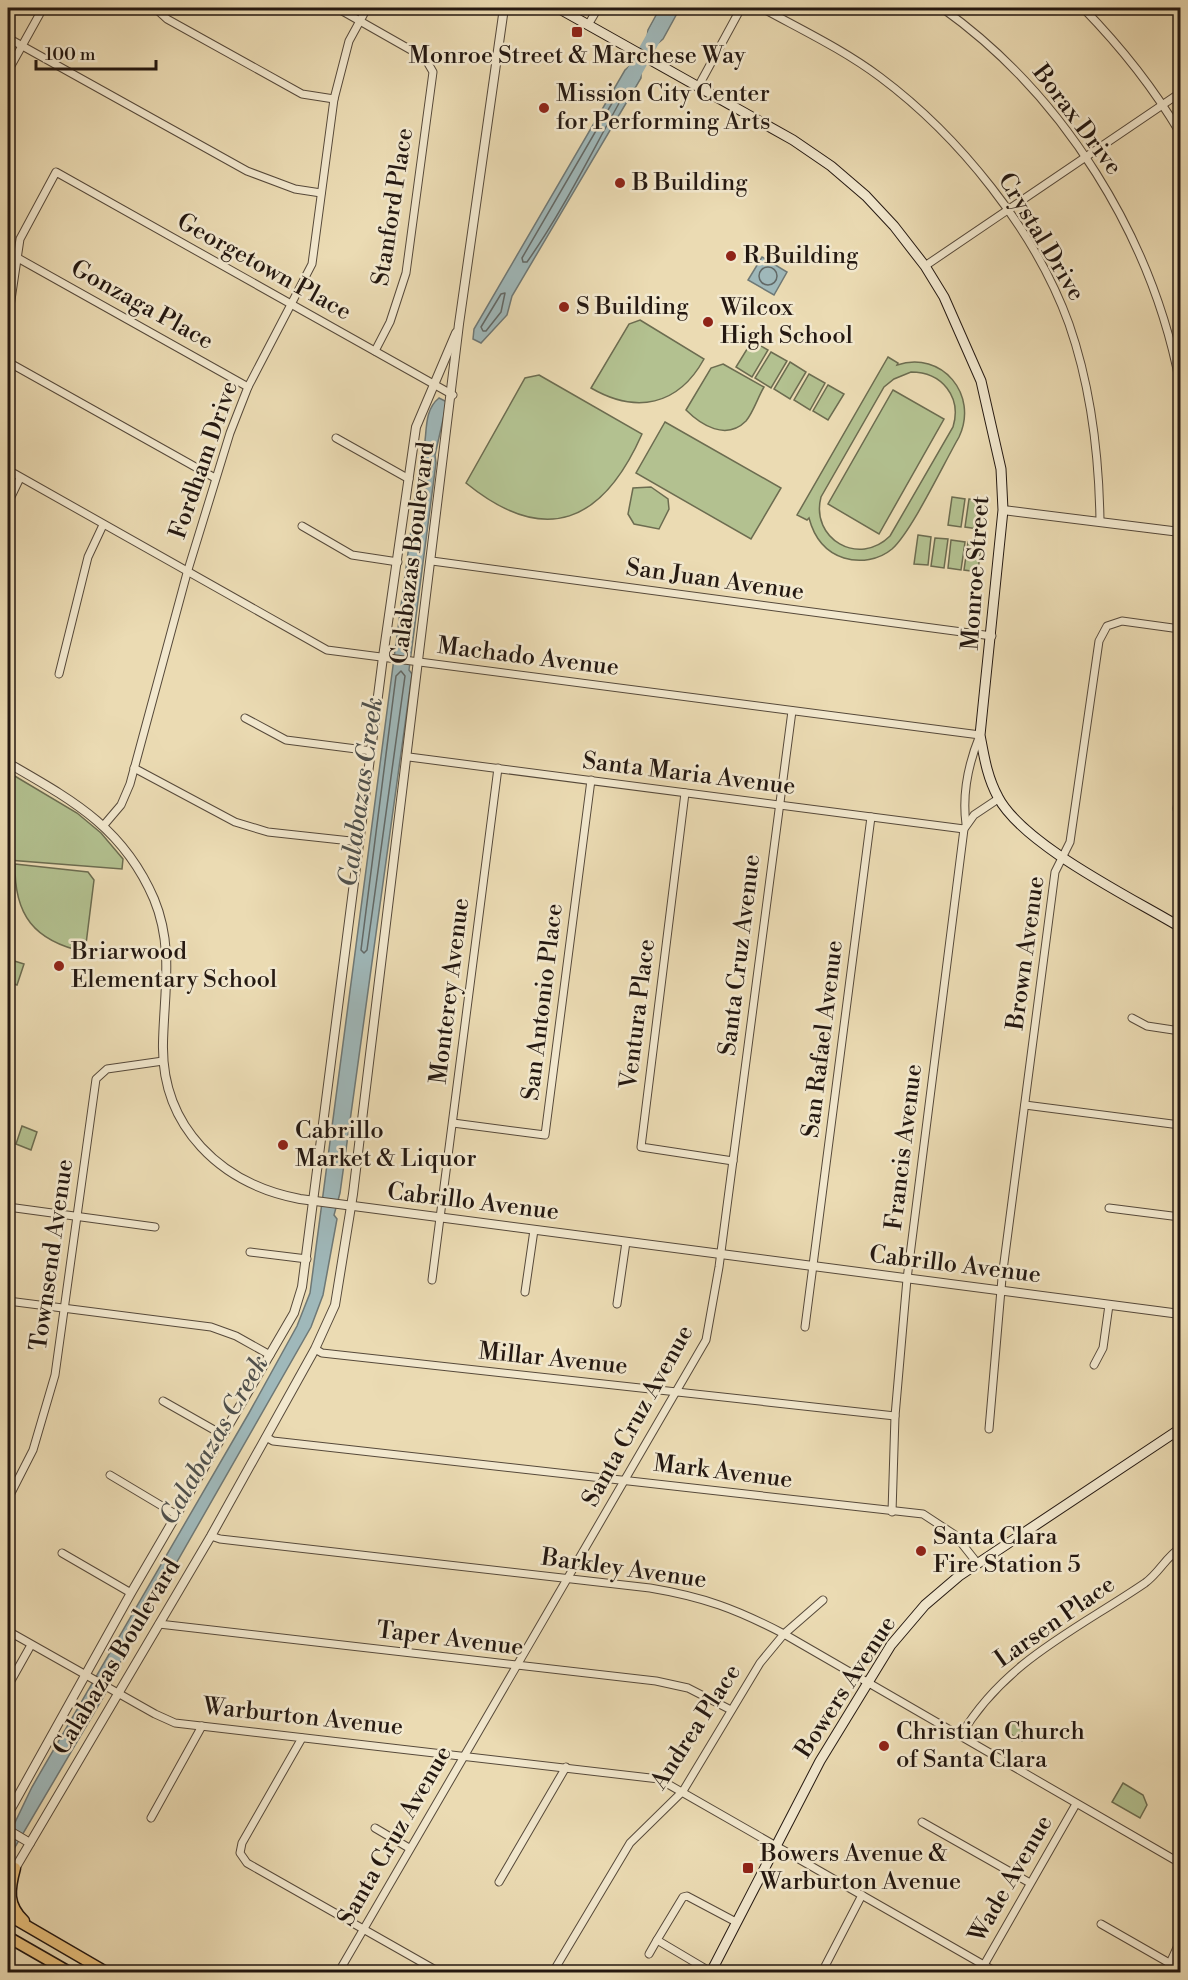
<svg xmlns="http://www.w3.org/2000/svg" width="1188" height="1980" font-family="'Libre Bodoni',serif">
<rect width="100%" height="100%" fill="#ebdbb3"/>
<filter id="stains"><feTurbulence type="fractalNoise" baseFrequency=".00333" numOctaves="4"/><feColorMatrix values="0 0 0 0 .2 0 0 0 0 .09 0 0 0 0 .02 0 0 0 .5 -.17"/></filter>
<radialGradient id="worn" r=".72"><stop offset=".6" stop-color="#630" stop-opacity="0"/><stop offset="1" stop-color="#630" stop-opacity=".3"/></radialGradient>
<g fill="#b3c190" stroke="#6c6c50" stroke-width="1.5" fill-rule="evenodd">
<path d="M640,320L704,359C678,406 636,414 591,388L629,324Z"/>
<path d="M752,341L768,350L752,377L736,367Z"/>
<path d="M771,352L787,361L771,388L755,378Z"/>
<path d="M888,357L898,363L897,365C942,350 979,395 959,437C944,463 912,531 892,549C879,560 860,563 844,558C825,552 814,537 809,518L807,520L797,515ZM911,372C942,372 962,397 953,427L890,536C859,567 810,539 821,497L884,387L894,379Z"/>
<path d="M790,362L806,372L790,399L774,389Z"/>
<path d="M723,364L764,387C758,397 753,413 746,421C726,441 701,425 686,410L711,368Z"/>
<path d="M809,374L825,383L810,410L794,400Z"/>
<path d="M539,375L642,434C603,522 546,548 466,483L525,378Z"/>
<path d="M828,385L844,394L828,420L813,411Z"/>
<path d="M893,390L944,419L879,534L828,504Z"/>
<path d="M665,422L781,488L751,539L636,473Z"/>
<path d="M651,487L668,499L669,509L659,529L634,524L628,514L633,488Z"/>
<path d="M952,497L965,499L961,527L948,525Z"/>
<path d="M969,499L982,501L978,529L965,527Z"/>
<path d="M918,535L931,537L928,565L914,564Z"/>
<path d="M935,538L948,539L944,568L931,566Z"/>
<path d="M951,540L965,542L961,570L948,568Z"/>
<path d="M968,542L981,544L978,572L964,570Z"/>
<path d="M8,772L77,813L101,833L123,859L122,869L8,860Z"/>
<path d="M15,864L88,872L94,880L85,952C34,941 14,915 15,864Z"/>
<path d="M8,959L24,964L17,985L8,982Z"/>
<path d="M22,1126L37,1132L31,1150L16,1144Z"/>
<path d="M1013,1720L1029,1729L1022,1741L1007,1732Z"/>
<path d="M1123,1783L1143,1795L1147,1805L1140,1818L1112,1802Z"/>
</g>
<g fill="#9fb8ba" stroke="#6e7876" stroke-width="1.5">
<path d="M660,8H680L663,39L657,44L647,38L648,30Z"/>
<path d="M631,65L641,71V78L512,296L507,315L481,343L473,339L474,329L625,70Z"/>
<path d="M762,257L787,272L774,295L748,280Z"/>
<path d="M439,398L447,402L435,455L436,463L409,670L412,674L340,1193L334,1215L337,1219L323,1295L311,1327L125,1653L104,1696L8,1859V1837L32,1787L249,1413L297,1326L310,1293L420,462C430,443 420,413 439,398Z"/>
</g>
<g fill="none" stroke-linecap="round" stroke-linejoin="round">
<g stroke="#626866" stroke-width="1.5">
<path d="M626,85L627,89C595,145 564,210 527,262H523L522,258L622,86Z"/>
<circle cx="768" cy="276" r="9"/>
<path d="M505,293L501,312L486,331H483L481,327L501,294Z"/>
<path d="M401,671L405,676L367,950L364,953L361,950L396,676Z"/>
</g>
<path stroke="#9fb8ba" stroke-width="15" d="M627,85L670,8"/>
<g stroke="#56493a" stroke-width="9">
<g id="minor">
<path d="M155,8L167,19L302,94L334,99"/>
<path d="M337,8L425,58L433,72L406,273L390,322L375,351"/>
<path d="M762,8C802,30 844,50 880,77C959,136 1035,230 1069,324C1091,387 1099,455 1100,521"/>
<path d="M942,8C1064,95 1152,237 1180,384"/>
<path d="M1083,8C1120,46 1153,87 1180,133"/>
<path d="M588,25L598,8"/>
<path d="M8,38L247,171L295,189L321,193"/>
<path d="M8,71L43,8"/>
<path d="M698,87L741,8"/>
<path d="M16,257L248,387"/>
<path d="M925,266L1180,93"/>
<path d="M8,320L20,239L56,172L453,395"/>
<path d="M8,362L215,478"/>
<path d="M336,438L409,479"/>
<path d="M8,470L327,650L980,735C969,762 962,794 966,824"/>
<path d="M8,503L20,478"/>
<path d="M302,526L352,555L398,562"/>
<path d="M432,561L992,636"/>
<path d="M59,674L88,557L103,525"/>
<path d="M245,718L286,740L372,751"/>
<path d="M409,757L964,829"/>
<path d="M134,768L235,822L268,832L360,842"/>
<path d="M1180,782L1177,809L1180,811"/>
<path d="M685,793L641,1147L733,1161"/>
<path d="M104,825L121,805L130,784L187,573L230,433L248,387L312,264L334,99L349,41L367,8"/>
<path d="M1132,1018L1147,1026L1180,1031"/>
<path d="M1025,1105L1180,1125"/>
<path d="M453,1123L545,1135L591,780"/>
<path d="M8,1207L155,1227"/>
<path d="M1109,1208L1180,1217"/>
<path d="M250,1252L307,1259"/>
<path d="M432,1280L498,768"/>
<path d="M525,1292L534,1230"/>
<path d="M8,1301L211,1327L236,1336L270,1355"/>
<path d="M617,1304L626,1242"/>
<path d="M805,1327L871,817"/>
<path d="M315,1349L322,1353L895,1416"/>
<path d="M1094,1365L1103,1348L1109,1305"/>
<path d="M163,1401L223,1435"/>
<path d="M989,1429L1002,1278L1055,872L1070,842L1099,641L1107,626L1122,621L1180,629"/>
<path d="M266,1437L273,1441L923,1514L955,1535L978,1564"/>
<path d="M110,1475L177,1515"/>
<path d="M8,1499L33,1450L55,1375L96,1079L107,1069L163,1061"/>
<path d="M892,1512L895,1416L907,1279L964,829L974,815L998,799"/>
<path d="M211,1536L220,1539L650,1588C704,1597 736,1609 784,1634L1180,1863"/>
<path d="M62,1553L131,1593"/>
<path d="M159,1624L656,1681L688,1688L731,1710"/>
<path d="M8,1631L155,1714L175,1723L659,1779L996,1972"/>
<path d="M8,1686L31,1645"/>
<path d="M961,1735C1005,1661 1076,1630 1145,1583C1159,1573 1166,1557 1180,1548"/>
<path d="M302,1738L242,1843L240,1853L247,1863L439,1972"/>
<path d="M151,1818L202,1726"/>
<path d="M922,1822L1030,1883"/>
<path d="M375,1828L409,1848"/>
<path d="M499,1882L566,1767"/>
<path d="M1101,1924L1171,1964"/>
<path d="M649,1954L657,1940"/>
<path d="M341,1968L706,1340L719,1267L792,711"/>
<path d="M553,1972L630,1843L683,1791L760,1663L784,1634L823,1600"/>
<path d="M711,1972L657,1940L683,1897L687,1896L736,1922"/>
<path d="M822,1972L862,1895"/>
<path d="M980,1972L1076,1804"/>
<path d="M1166,1972L1180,1941"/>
</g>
</g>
<g stroke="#56493a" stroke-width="10">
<g id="tertiary">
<path d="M1003,510L1180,532"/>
<path d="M8,763C72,800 123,827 154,899C174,947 164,993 163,1043C161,1127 221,1184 300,1199L1180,1314"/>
<path d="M8,1814L131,1593L294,1313L302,1287L383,657L416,427L456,333"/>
<path d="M8,1830L30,1843"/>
<path d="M13,1872L211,1536L315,1349L335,1305L353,1194L459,324L504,8"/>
</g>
</g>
<g stroke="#241811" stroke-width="11">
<g id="secondary">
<path d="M558,8L793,140L831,166L866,196L894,226L925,266L944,297L981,381L1001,469L1003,510L980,735C984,756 987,777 998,797C1023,845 1132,898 1180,927"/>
<path d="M711,1972L820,1761L891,1645L925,1605L959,1576L1180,1429"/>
</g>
</g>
<g stroke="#241811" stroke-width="13">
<g id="primary">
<path d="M15,1868C9,1890 7,1905 24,1921"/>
<path d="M8,1915L106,1972"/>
<path d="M8,1937L69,1972"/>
</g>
</g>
<use href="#minor" stroke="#f2e8ce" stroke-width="7"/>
<use href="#tertiary" stroke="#f2e8ce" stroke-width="8"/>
<use href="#secondary" stroke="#f2e8ce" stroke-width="9"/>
<use href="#primary" stroke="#e6be7a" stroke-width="10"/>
</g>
<g fill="#8f2418" stroke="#f2e8ce" stroke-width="2">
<rect x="571" y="26" width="12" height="12" rx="3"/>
<circle cx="544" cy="108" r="6"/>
<circle cx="620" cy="183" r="6"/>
<circle cx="731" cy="256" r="6"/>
<circle cx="564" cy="307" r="6"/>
<circle cx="708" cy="322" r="6"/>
<circle cx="59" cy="966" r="6"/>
<circle cx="283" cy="1145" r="6"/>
<circle cx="921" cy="1551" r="6"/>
<circle cx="884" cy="1746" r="6"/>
<rect x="742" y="1862" width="12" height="12" rx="3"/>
</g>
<g text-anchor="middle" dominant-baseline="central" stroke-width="5" stroke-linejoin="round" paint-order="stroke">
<g font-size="24" fill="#241811" stroke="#f2e8ce" text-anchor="start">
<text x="577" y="56" text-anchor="middle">Monroe Street &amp; Marchese Way</text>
<text x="556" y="94">Mission City Center<tspan x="556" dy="28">for Performing Arts</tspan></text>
<text x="632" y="183">B Building</text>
<text x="743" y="256">R Building</text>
<text x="576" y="307">S Building</text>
<text x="720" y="308">Wilcox<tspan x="720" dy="28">High School</tspan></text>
<text x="71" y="952">Briarwood<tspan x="71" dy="28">Elementary School</tspan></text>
<text x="295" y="1131">Cabrillo<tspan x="295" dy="28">Market &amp; Liquor</tspan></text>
<text x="933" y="1537">Santa Clara<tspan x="933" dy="28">Fire Station 5</tspan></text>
<text x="896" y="1732">Christian Church<tspan x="896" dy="28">of Santa Clara</tspan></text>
<text x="760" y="1854">Bowers Avenue &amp;<tspan x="760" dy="28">Warburton Avenue</tspan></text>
</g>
<g font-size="24" fill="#241811" stroke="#f2e8ce">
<text transform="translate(1077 120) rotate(53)">Borax Drive</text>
<text transform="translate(393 207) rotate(-81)">Stanford Place</text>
<text transform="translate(1041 237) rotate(59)">Crystal Drive</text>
<text transform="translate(264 267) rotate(29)">Georgetown Place</text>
<text transform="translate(142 305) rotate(29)">Gonzaga Place</text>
<text transform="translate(204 460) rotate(-71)">Fordham Drive</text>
<text transform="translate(413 553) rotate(-83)">Calabazas Boulevard</text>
<text transform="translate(976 573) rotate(-86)">Monroe Street</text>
<text transform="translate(715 580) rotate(8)">San Juan Avenue</text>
<text transform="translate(528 657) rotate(7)">Machado Avenue</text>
<text transform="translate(689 774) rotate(7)">Santa Maria Avenue</text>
<text transform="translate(1026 953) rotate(-82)">Brown Avenue</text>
<text transform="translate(740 955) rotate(-83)">Santa Cruz Avenue</text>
<text transform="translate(450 991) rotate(-83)">Monterey Avenue</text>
<text transform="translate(543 1002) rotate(-83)">San Antonio Place</text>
<text transform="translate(638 1014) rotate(-83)">Ventura Place</text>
<text transform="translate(823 1039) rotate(-83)">San Rafael Avenue</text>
<text transform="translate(904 1147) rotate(-83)">Francis Avenue</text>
<text transform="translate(473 1202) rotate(7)">Cabrillo Avenue</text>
<text transform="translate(52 1255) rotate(-82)">Townsend Avenue</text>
<text transform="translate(955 1265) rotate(7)">Cabrillo Avenue</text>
<text transform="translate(553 1359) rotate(6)">Millar Avenue</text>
<text transform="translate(638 1416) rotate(-61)">Santa Cruz Avenue</text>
<text transform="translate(723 1472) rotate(7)">Mark Avenue</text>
<text transform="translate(624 1569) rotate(8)">Barkley Avenue</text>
<text transform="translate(1055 1622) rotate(-35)">Larsen Place</text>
<text transform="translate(450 1639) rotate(7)">Taper Avenue</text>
<text transform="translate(117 1657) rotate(-59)">Calabazas Boulevard</text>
<text transform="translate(846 1687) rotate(-57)">Bowers Avenue</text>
<text transform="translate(303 1717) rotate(6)">Warburton Avenue</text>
<text transform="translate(696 1727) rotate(-57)">Andrea Place</text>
<text transform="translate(395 1836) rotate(-60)">Santa Cruz Avenue</text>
<text transform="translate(1011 1879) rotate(-60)">Wade Avenue</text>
</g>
<g font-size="26" font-style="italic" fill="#4f504c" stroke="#f2e8ce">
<text transform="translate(361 792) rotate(-82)">Calabazas Creek</text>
<text transform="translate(214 1440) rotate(-60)">Calabazas Creek</text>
</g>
</g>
<rect width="1188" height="1980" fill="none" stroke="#ebdbb3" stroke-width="30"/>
<rect x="9" y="9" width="1170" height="1962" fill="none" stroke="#241811" stroke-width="3"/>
<rect x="15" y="15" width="1158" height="1950" fill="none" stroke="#241811" stroke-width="1.5"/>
<path d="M36 60v9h120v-9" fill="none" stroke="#241811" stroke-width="3"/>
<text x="45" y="60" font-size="18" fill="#241811" stroke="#f2e8ce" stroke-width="4.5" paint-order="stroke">100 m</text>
<rect width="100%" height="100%" filter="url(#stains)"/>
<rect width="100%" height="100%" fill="url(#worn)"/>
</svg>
